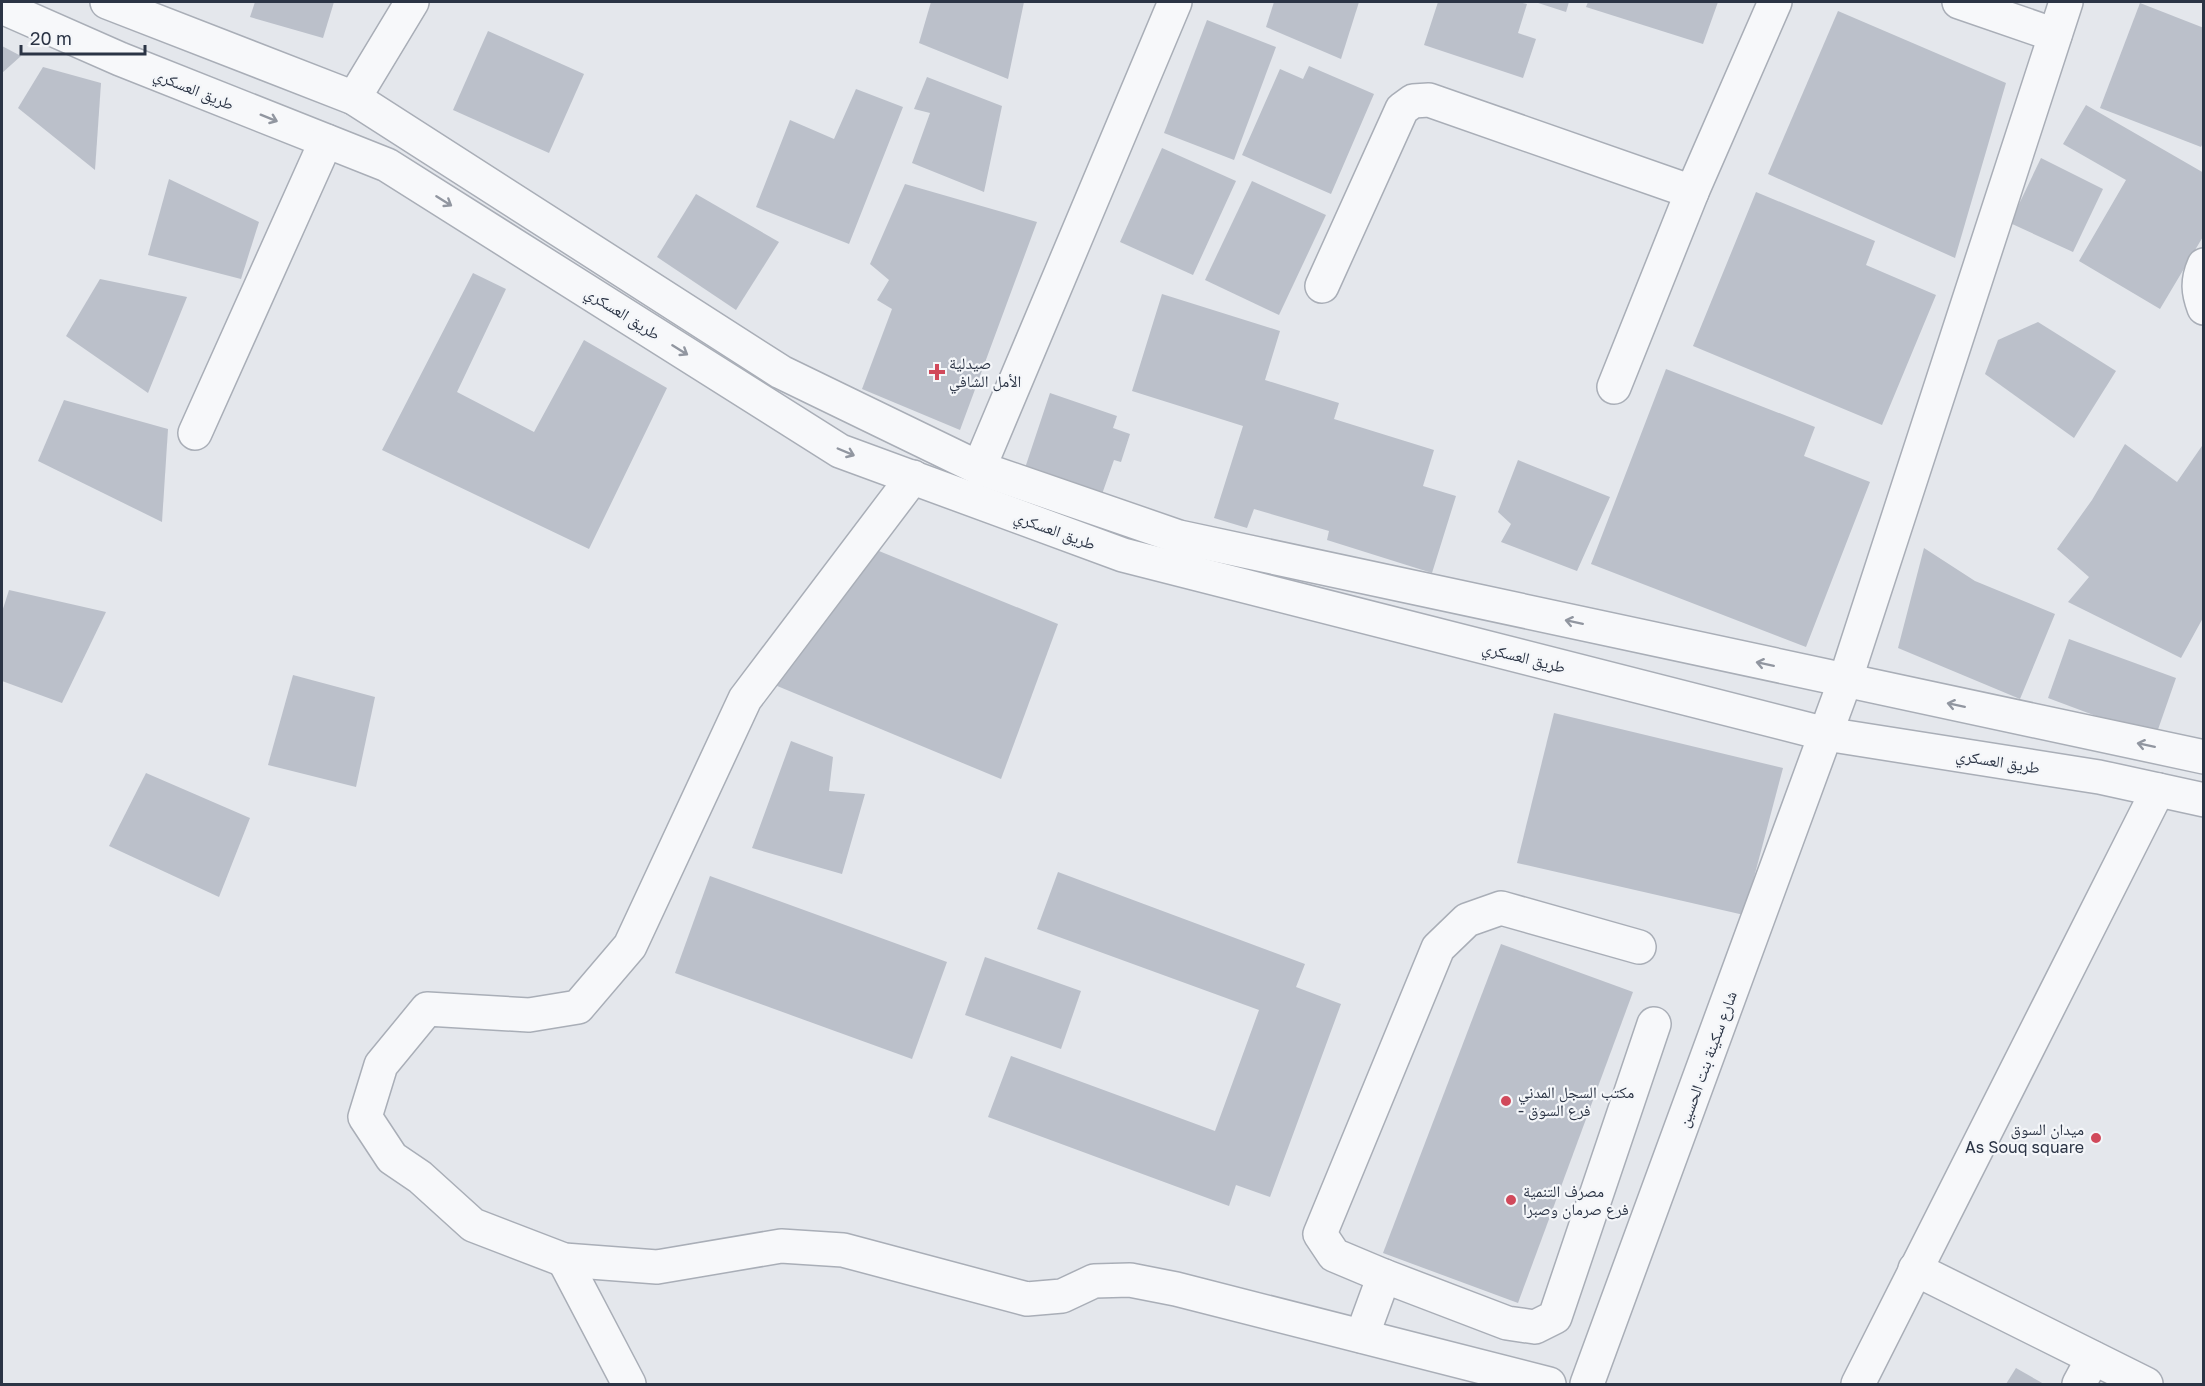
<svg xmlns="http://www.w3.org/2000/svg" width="2205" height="1386" font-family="'Golos Text','Noto Naskh Arabic',sans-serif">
<rect width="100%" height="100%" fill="#e4e7ec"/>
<g fill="#bbc0ca">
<path d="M255,2H334L323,38L250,17Z"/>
<path d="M931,2H1024L1008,79L919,43Z"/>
<path d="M1274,2H1359L1341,59L1266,27Z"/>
<path d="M1438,2H1518L1527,4L1518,33L1536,39L1523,78L1424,45Z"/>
<path d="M1535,2H1569L1566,12Z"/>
<path d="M1588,2H1718L1703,44L1586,7Z"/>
<path d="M2140,3L2204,28V141L2201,147L2100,108Z"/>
<path d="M1838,11L2006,83L1955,258L1768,174Z"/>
<path d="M1207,20L1276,47L1234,160L1164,133Z"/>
<path d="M488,31L584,74L549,153L453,110Z"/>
<path d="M2,46L21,56L2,73Z"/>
<path d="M1309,66L1374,94L1331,194L1242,155L1280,69L1303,79Z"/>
<path d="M43,67L101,83L95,170L18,108Z"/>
<path d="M927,77L1002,106L984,192L912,163L930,113L914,109Z"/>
<path d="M856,89L903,107L849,244L756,207L790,120L834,139Z"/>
<path d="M2086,105L2204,173V235L2160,309L2079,261L2126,180L2063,144Z"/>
<path d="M1162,148L1236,181L1193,275L1120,242Z"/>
<path d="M2041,158L2103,189L2073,252L2010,223Z"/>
<path d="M169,179L259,222L241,279L148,255Z"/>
<path d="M1252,181L1326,215L1279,315L1205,280Z"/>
<path d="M905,184L1037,222L960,430L862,389L892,309L877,300L889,280L870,264Z"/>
<path d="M1756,192L1875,241L1866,265L1936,295L1882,425L1693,346Z"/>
<path d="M696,194L779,242L736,310L657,257Z"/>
<path d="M473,273L506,289L457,392L534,432L584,340L667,388L589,549L382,450Z"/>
<path d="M100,279L187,297L148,393L66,336Z"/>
<path d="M1162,294L1280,331L1265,380L1339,403L1334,419L1434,450L1423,486L1456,496L1432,573L1327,540L1329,531L1254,509L1247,528L1214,518L1243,426L1132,391Z"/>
<path d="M2038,322L2116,371L2074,438L1985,374L1998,340Z"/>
<path d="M1666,369L1815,427L1804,456L1870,482L1806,647L1591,564Z"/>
<path d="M1050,393L1117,416L1113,428L1130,434L1121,462L1114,460L1101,497L1024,471Z"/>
<path d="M64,400L168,429L162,522L38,461Z"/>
<path d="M2204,443V616L2181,658L2068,602L2089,577L2057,549L2092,500L2125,444L2177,482Z"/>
<path d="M1518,460L1610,497L1577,571L1501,542L1511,524L1498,512Z"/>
<path d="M1924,548L1975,581L2055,614L2020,699L1898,648Z"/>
<path d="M879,551L1058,624L1001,779L770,683Z"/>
<path d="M9,590L106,612L62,703L2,681V612Z"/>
<path d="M2069,639L2176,678L2155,738L2048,698Z"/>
<path d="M293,675L375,697L356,787L268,765Z"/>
<path d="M1554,713L1783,768L1744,915L1517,863Z"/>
<path d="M791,741L833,757L829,791L865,794L842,874L752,848Z"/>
<path d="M146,773L250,818L219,897L109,846Z"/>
<path d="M1058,872L1305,964L1296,987L1341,1004L1270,1197L1236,1185L1229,1206L988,1117L1011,1056L1215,1131L1259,1010L1037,929Z"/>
<path d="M710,876L947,962L912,1059L675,973Z"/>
<path d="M1501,944L1633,992L1518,1303L1383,1253Z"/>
<path d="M985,957L1081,991L1061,1049L965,1015Z"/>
<path d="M2016,1368L2044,1384H2006Z"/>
</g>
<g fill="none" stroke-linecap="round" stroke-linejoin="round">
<g stroke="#a9aeb7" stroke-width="36">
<g id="minor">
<path d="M107,2L354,98L781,372L979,468L1179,537L2204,757"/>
<path d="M1959,2L2055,35"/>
<path d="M2,7L120,59L387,165L840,451L1123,555L1826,734L2099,777L2204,800"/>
<path d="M354,98L412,2"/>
<path d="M2204,265C2197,281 2198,292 2204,308"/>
<path d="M1322,286L1402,109L1413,101L1429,100L1692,192"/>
<path d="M1614,387L1692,192L1775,2"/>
<path d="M195,433L326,141"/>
<path d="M979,468L1175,2"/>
<path d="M913,477L745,699L630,946L578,1007L529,1015L427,1009L381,1065L365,1117L392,1158L420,1177L473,1225L564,1260L657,1267L781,1246L843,1250L1027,1299L1062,1296L1094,1281L1130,1280L1176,1289L1549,1384"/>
<path d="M564,1260L629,1384"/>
<path d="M1915,1269L2146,1384"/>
<path d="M1384,1276L1334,1255L1320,1234L1438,948L1467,920L1501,908L1639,947"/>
<path d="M1362,1336L1384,1276L1507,1323L1535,1327L1555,1317L1654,1024"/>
<path d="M1587,1384L1845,681L2066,2"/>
<path d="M1858,1384L2158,790"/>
<path d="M2079,1384L2093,1358"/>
</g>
</g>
<use href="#minor" stroke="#f7f8fa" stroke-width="33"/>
</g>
<defs><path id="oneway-shaft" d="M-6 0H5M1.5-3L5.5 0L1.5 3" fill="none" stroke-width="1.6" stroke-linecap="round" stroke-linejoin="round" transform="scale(1.5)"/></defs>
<g stroke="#9196a0">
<use href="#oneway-shaft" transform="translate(269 118) rotate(22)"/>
<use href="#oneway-shaft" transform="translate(444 201) rotate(32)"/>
<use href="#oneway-shaft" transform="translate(680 350) rotate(32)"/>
<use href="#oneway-shaft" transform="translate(846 452) rotate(23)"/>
<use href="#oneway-shaft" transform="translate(1574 622) rotate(-168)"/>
<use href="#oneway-shaft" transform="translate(1765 664) rotate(-168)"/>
<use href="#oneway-shaft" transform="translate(1956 705) rotate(-168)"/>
<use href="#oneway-shaft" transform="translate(2146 745) rotate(-168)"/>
</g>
<g fill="#d1495b" stroke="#f4f6f9" stroke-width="2">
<path d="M934 363h6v6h6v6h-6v6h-6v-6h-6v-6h6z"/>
<circle cx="1506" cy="1101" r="6"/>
<circle cx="2096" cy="1138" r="6"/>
<circle cx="1511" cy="1200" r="6"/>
</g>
<g text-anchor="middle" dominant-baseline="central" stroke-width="4.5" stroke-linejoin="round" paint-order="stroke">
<g font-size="16" fill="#2b3445" stroke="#f4f6f9">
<text transform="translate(194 89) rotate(22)">طريق العسكري</text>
<text transform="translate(623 313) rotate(32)">طريق العسكري</text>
<text transform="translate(1055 530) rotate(20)">طريق العسكري</text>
<text transform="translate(1524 657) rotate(14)">طريق العسكري</text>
<text transform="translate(1998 761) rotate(9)">طريق العسكري</text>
<text transform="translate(1707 1059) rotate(-70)">شارع سكينة بنت الحسين</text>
</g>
<g font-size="16" fill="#2b3445" stroke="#f4f6f9" text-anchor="start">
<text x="949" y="363">صيدلية<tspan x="949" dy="18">الأمل الشافي</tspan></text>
<text x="1518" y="1092">مكتب السجل المدني<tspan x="1518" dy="18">- فرع السوق</tspan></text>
<text x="2084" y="1129" text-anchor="end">ميدان السوق<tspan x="2084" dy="18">As Souq square</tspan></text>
<text x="1523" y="1191">مصرف التنمية<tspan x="1523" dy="18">فرع صرمان وصبرا</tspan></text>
</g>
</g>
<rect width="2205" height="1386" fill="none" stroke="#2b3445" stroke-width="6"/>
<path d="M21 45v9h124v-9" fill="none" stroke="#2b3445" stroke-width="3"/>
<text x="30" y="45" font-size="18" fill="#2b3445" stroke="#f4f6f9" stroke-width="4.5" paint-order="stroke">20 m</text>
</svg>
